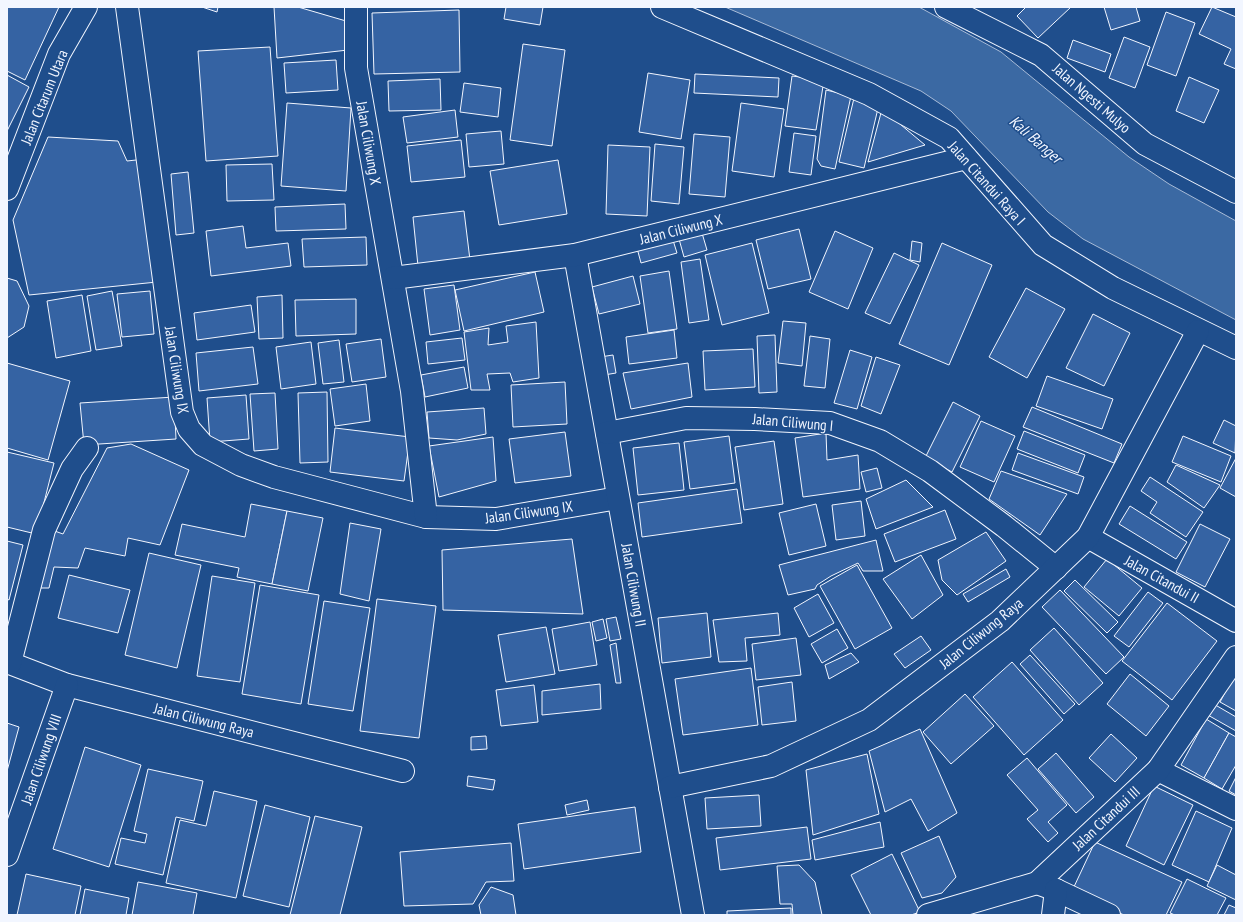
<svg xmlns="http://www.w3.org/2000/svg" width="1243" height="922" font-family="'PT Sans Narrow',sans-serif">
<rect width="100%" height="100%" fill="#1f4e8c"/>
<path fill="#3b69a3" stroke="#a8bbd7" d="M725,7H919L1001,52L1129,157L1169,184L1236,221V320L1083,239L1048,212L951,111L921,91Z"/>
<g fill="#3563a3" stroke="#f2f6ff">
<path d="M7,7H59L25,80L7,71Z"/>
<path d="M202,7H218L217,12Z"/>
<path d="M274,7H298L346,21L348,50L277,58Z"/>
<path d="M506,7H543L540,25L504,19Z"/>
<path d="M1026,7H1071L1038,38L1017,16Z"/>
<path d="M1104,7H1136L1140,21L1111,30Z"/>
<path d="M1212,7L1236,17V69L1224,64L1231,49L1199,34Z"/>
<path d="M459,10L460,72L374,74L372,13Z"/>
<path d="M1166,12L1195,23L1176,76L1147,65Z"/>
<path d="M1124,37L1150,47L1135,88L1109,78Z"/>
<path d="M1073,40L1111,54L1105,72L1067,58Z"/>
<path d="M523,44L565,50L552,146L510,140Z"/>
<path d="M270,47L278,156L206,161L198,51Z"/>
<path d="M336,60L338,90L286,93L284,63Z"/>
<path d="M648,73L690,80L681,139L639,132Z"/>
<path d="M695,74L779,78L778,97L694,93Z"/>
<path d="M7,75L29,87L7,131Z"/>
<path d="M792,76L824,80L816,130L785,126Z"/>
<path d="M1189,77L1219,90L1204,123L1176,111Z"/>
<path d="M440,79L441,110L389,111L388,81Z"/>
<path d="M464,83L501,88L498,117L460,112Z"/>
<path d="M826,90L851,96L835,169L821,166L817,159Z"/>
<path d="M854,98L879,104L864,168L839,162Z"/>
<path d="M287,103L351,108L346,191L281,186Z"/>
<path d="M741,103L784,109L774,177L732,171Z"/>
<path d="M882,109L925,145L868,162Z"/>
<path d="M455,110L458,137L407,143L403,117Z"/>
<path d="M501,131L504,164L469,167L466,134Z"/>
<path d="M794,133L816,136L811,175L789,172Z"/>
<path d="M694,134L730,137L725,197L689,194Z"/>
<path d="M48,137L118,141L127,161L145,159L157,282L29,295L13,220Z"/>
<path d="M461,140L465,177L411,182L407,146Z"/>
<path d="M655,144L684,147L679,204L651,201Z"/>
<path d="M608,145L650,147L647,216L606,214Z"/>
<path d="M558,160L567,214L499,225L490,171Z"/>
<path d="M272,164L274,200L227,201L226,165Z"/>
<path d="M188,172L194,233L176,235L171,174Z"/>
<path d="M345,204L346,229L276,231L275,207Z"/>
<path d="M464,211L470,260L418,266L413,217Z"/>
<path d="M243,226L246,248L288,243L291,266L211,276L206,231Z"/>
<path d="M799,229L811,279L768,289L756,240Z"/>
<path d="M835,231L873,248L848,309L809,292Z"/>
<path d="M702,233L707,250L684,257L679,239Z"/>
<path d="M366,237L367,265L304,267L302,239Z"/>
<path d="M672,237L677,253L641,263L637,248Z"/>
<path d="M912,241L922,243L920,262L910,260Z"/>
<path d="M752,243L769,313L722,325L705,255Z"/>
<path d="M942,243L992,265L949,365L899,344Z"/>
<path d="M894,253L919,265L890,324L865,313Z"/>
<path d="M700,259L709,320L689,323L681,262Z"/>
<path d="M669,271L677,329L648,333L640,276Z"/>
<path d="M535,272L544,312L464,331L455,290Z"/>
<path d="M633,276L640,304L599,314L592,287Z"/>
<path d="M7,278L17,281L29,306L24,327L7,338Z"/>
<path d="M454,285L460,330L430,335L424,289Z"/>
<path d="M1026,288L1065,309L1027,378L989,357Z"/>
<path d="M112,291L122,346L96,350L87,296Z"/>
<path d="M150,291L154,334L122,337L117,294Z"/>
<path d="M82,295L91,351L56,358L47,301Z"/>
<path d="M282,295L283,338L259,339L257,297Z"/>
<path d="M356,299V334L296,336L295,300Z"/>
<path d="M251,305L255,332L197,340L194,313Z"/>
<path d="M1093,314L1130,333L1104,386L1066,368Z"/>
<path d="M783,321L806,323L802,366L778,363Z"/>
<path d="M536,322L539,378L513,382L510,373L487,374L490,390H471L464,332L489,328L488,345L508,342L506,326Z"/>
<path d="M674,330L677,358L629,364L626,337Z"/>
<path d="M775,335L777,392L759,393L757,336Z"/>
<path d="M810,336L830,339L825,388L804,386Z"/>
<path d="M462,338L465,360L428,364L426,342Z"/>
<path d="M381,339L386,377L352,382L346,344Z"/>
<path d="M339,340L344,382L323,384L318,343Z"/>
<path d="M311,342L316,384L281,389L276,347Z"/>
<path d="M253,347L258,384L199,391L196,353Z"/>
<path d="M753,349L755,387L705,390L703,351Z"/>
<path d="M850,350L872,357L857,409L834,403Z"/>
<path d="M613,355L616,373L604,375L600,357Z"/>
<path d="M876,357L900,365L881,414L861,406Z"/>
<path d="M7,363L70,381L48,460L7,448Z"/>
<path d="M688,363L692,397L631,409L623,373Z"/>
<path d="M464,367L468,388L425,397L421,375Z"/>
<path d="M1047,376L1113,399L1102,429L1036,406Z"/>
<path d="M565,382L567,424L513,427L511,385Z"/>
<path d="M366,384L370,421L335,426L330,389Z"/>
<path d="M327,392L328,462L300,463L298,393Z"/>
<path d="M275,393L278,449L254,451L250,394Z"/>
<path d="M246,395L249,439L210,442L207,398Z"/>
<path d="M174,397L176,439L84,445L80,403Z"/>
<path d="M953,402L980,416L952,472L925,458Z"/>
<path d="M1032,407L1122,444L1114,463L1023,427Z"/>
<path d="M484,408L486,434L457,440L429,438L427,412Z"/>
<path d="M1224,420L1236,426L1235,453L1213,443Z"/>
<path d="M981,421L1015,436L994,482L960,467Z"/>
<path d="M335,428L410,437L404,481L330,472Z"/>
<path d="M1024,431L1085,455L1078,473L1017,449Z"/>
<path d="M565,432L571,476L515,483L509,439Z"/>
<path d="M826,433L827,460L858,455L860,489L803,497L795,438Z"/>
<path d="M729,436L735,483L690,489L684,442Z"/>
<path d="M1183,436L1231,456L1221,482L1172,462Z"/>
<path d="M493,437L496,481L439,497L429,446Z"/>
<path d="M774,441L783,504L744,510L735,447Z"/>
<path d="M679,443L684,490L638,495L633,448Z"/>
<path d="M131,444L189,470L160,545L128,538L125,556L85,548L78,568L54,567L49,588H40L52,530L63,534L107,448Z"/>
<path d="M7,452L54,463L36,534L7,527Z"/>
<path d="M1018,453L1084,477L1078,494L1012,470Z"/>
<path d="M1236,458V497L1220,488Z"/>
<path d="M1176,465L1220,485L1204,508L1167,482Z"/>
<path d="M877,468L882,488L866,492L861,472Z"/>
<path d="M1001,471L1067,494L1040,535L989,499Z"/>
<path d="M1150,477L1203,512L1186,537L1150,513L1157,502L1141,491Z"/>
<path d="M906,480L933,507L876,529L866,499Z"/>
<path d="M737,489L742,523L642,537L638,503Z"/>
<path d="M861,501L865,536L836,540L832,505Z"/>
<path d="M251,504L287,511L272,584L237,577L239,568L175,555L182,524L245,537Z"/>
<path d="M816,504L826,546L789,555L779,513Z"/>
<path d="M1130,506L1187,542L1176,559L1119,524Z"/>
<path d="M945,510L956,539L895,562L884,534Z"/>
<path d="M287,511L323,518L308,591L272,584Z"/>
<path d="M350,523L381,529L369,601L340,594Z"/>
<path d="M1200,524L1230,539L1205,587L1176,572Z"/>
<path d="M986,532L1006,561L957,595L942,580L938,560Z"/>
<path d="M572,539L583,614L443,610L442,550Z"/>
<path d="M876,540L883,571H863L858,563L831,576L817,585L815,589L788,595L779,565Z"/>
<path d="M7,541L23,545L9,600L7,599Z"/>
<path d="M149,553L201,565L177,668L125,655Z"/>
<path d="M921,555L943,595L912,619L883,579Z"/>
<path d="M1107,559L1142,588L1119,616L1084,587Z"/>
<path d="M857,565L892,628L855,649L820,586Z"/>
<path d="M1006,569L1010,577L968,602L963,594Z"/>
<path d="M69,575L130,590L118,633L58,618Z"/>
<path d="M212,576L255,583L240,682L197,676Z"/>
<path d="M1075,580L1118,622L1107,633L1064,591Z"/>
<path d="M260,585L319,595L301,704L242,694Z"/>
<path d="M1060,590L1124,657L1106,674L1042,607Z"/>
<path d="M1148,592L1163,603L1129,647L1114,636Z"/>
<path d="M818,594L834,623L809,637L794,608Z"/>
<path d="M377,599L436,606L419,738L360,731Z"/>
<path d="M324,601L370,608L353,711L308,704Z"/>
<path d="M1167,603L1217,641L1172,700L1122,661Z"/>
<path d="M707,613L711,657L662,663L658,618Z"/>
<path d="M778,613L780,635L745,638L747,661L719,662L713,620Z"/>
<path d="M616,617L621,639L610,641L606,619Z"/>
<path d="M603,619L607,638L596,641L592,622Z"/>
<path d="M590,622L597,665L559,671L552,629Z"/>
<path d="M546,627L555,674L506,682L498,635Z"/>
<path d="M1054,628L1103,683L1079,705L1030,650Z"/>
<path d="M837,629L848,648L822,663L811,644Z"/>
<path d="M921,636L931,650L905,668L894,654Z"/>
<path d="M796,638L801,675L756,680L752,644Z"/>
<path d="M616,643L621,683H616L610,645Z"/>
<path d="M851,653L859,662L829,679L825,665Z"/>
<path d="M1030,655L1075,704L1064,714L1020,664Z"/>
<path d="M1012,662L1063,720L1024,755L973,697Z"/>
<path d="M751,668L758,725L683,735L675,679Z"/>
<path d="M1236,672V711L1220,702Z"/>
<path d="M1130,674L1169,706L1146,736L1107,704Z"/>
<path d="M792,682L796,721L762,725L758,687Z"/>
<path d="M600,684L601,709L542,715V691Z"/>
<path d="M534,685L538,722L501,726L496,690Z"/>
<path d="M965,694L994,726L951,764L923,732Z"/>
<path d="M1212,703L1236,717V731L1206,714Z"/>
<path d="M1206,719L1229,733L1204,778L1181,765Z"/>
<path d="M7,723L19,727L7,771Z"/>
<path d="M920,729L957,813L928,831L911,799L885,812L869,751Z"/>
<path d="M1229,733L1236,737V765L1222,789L1204,778Z"/>
<path d="M1111,734L1137,758L1115,782L1089,758Z"/>
<path d="M486,736L487,749L471,750V737Z"/>
<path d="M85,747L141,765L109,867L53,849Z"/>
<path d="M1056,753L1094,797L1076,813L1038,769Z"/>
<path d="M867,754L879,814L813,835L806,770Z"/>
<path d="M1027,758L1067,805L1048,822L1058,833L1048,842L1027,819L1038,810L1007,775Z"/>
<path d="M148,769L203,781L194,821L176,817L163,875L115,864L121,838L145,843L147,834L134,831Z"/>
<path d="M468,776L495,780L493,790L467,786Z"/>
<path d="M1236,777V795L1229,791Z"/>
<path d="M1154,786L1193,805L1164,865L1126,846Z"/>
<path d="M214,791L257,801L236,898L166,883L180,820L206,826Z"/>
<path d="M759,795L761,826L707,829L705,798Z"/>
<path d="M587,800L589,810L567,815L565,805Z"/>
<path d="M265,805L310,817L289,907L243,896Z"/>
<path d="M635,807L641,852L524,869L518,824Z"/>
<path d="M1196,811L1232,828L1209,882L1172,865Z"/>
<path d="M315,816L362,827L340,915H290Z"/>
<path d="M880,822L884,847L815,860L812,840Z"/>
<path d="M807,827L811,859L720,870L716,838Z"/>
<path d="M939,836L956,877L942,893L922,898L901,853Z"/>
<path d="M1095,842L1182,882L1166,915H1124L1072,891Z"/>
<path d="M511,843L514,881L486,882L473,904L404,906L400,852Z"/>
<path d="M892,854L920,912L911,915H871L851,875Z"/>
<path d="M799,865L815,882L822,915H793L792,904H780L777,866Z"/>
<path d="M1217,865L1236,875V900L1207,886Z"/>
<path d="M26,874L81,886L75,915H17Z"/>
<path d="M1187,879L1226,898L1217,915H1175L1170,913Z"/>
<path d="M138,882L197,893L193,915H132Z"/>
<path d="M491,887L513,895L516,915H481L479,905Z"/>
<path d="M85,889L129,898L126,915H80Z"/>
<path d="M1229,905L1236,908V915H1224Z"/>
<path d="M791,908V915H727V911Z"/>
</g>
<g fill="none" stroke-linecap="round" stroke-linejoin="round">
<g stroke="#f2f6ff" stroke-width="24">
<g id="minor">
<path d="M127,7L182,412L189,429L203,445L241,465L274,477L426,517L496,519L618,498"/>
<path d="M356,7V68L412,391L426,517"/>
<path d="M662,7L869,94L949,138L1043,245L1113,288L1236,348"/>
<path d="M946,7L1041,55L1145,144L1236,192"/>
<path d="M7,189L59,54L86,7"/>
<path d="M575,255L693,915"/>
<path d="M393,278L575,255L966,158"/>
<path d="M607,433L686,418L755,419L830,423L880,441L930,471L1004,526L1056,568"/>
<path d="M1088,537L1236,621"/>
<path d="M7,662L67,685L403,771"/>
<path d="M10,663L44,530L72,469L87,448"/>
<path d="M1158,770L1236,809"/>
<path d="M670,787L771,766L869,720L1000,621L1088,537L1198,331"/>
<path d="M7,855L67,685"/>
<path d="M1037,883L1056,890L1109,915"/>
<path d="M928,915L1037,883L1158,770L1236,657"/>
<path d="M1053,915L1056,890"/>
</g>
</g>
<use href="#minor" stroke="#1f4e8c" stroke-width="22"/>
</g>
<g text-anchor="middle" dominant-baseline="central" stroke-width="3" stroke-linejoin="round" paint-order="stroke">
<g font-size="15" fill="#f2f6ff" stroke="#1f4e8c">
<text transform="translate(44 97) rotate(-68)">Jalan Citarum Utara</text>
<text transform="translate(1092 98) rotate(41)">Jalan Ngesti Mulyo</text>
<text transform="translate(369 143) rotate(80)">Jalan Ciliwung X</text>
<text transform="translate(987 183) rotate(48)">Jalan Citandui Raya I</text>
<text transform="translate(681 229) rotate(-14)">Jalan Ciliwung X</text>
<text transform="translate(177 370) rotate(81)">Jalan Ciliwung IX</text>
<text transform="translate(793 422) rotate(5)">Jalan Ciliwung I</text>
<text transform="translate(529 512) rotate(-8)">Jalan Ciliwung IX</text>
<text transform="translate(1162 579) rotate(29)">Jalan Citandui II</text>
<text transform="translate(634 585) rotate(80)">Jalan Ciliwung II</text>
<text transform="translate(981 633) rotate(-39)">Jalan Ciliwung Raya</text>
<text transform="translate(204 720) rotate(14)">Jalan Ciliwung Raya</text>
<text transform="translate(41 759) rotate(-71)">Jalan Ciliwung VIII</text>
<text transform="translate(1106 818) rotate(-43)">Jalan Citandui III</text>
</g>
<g font-size="16" font-style="italic" fill="#f2f6ff" stroke="#1f4e8c">
<text transform="translate(1036 139) rotate(41)">Kali Banger</text>
</g>
</g>
<rect width="1243" height="922" fill="none" stroke="#f2f6ff" stroke-width="16"/>
</svg>
